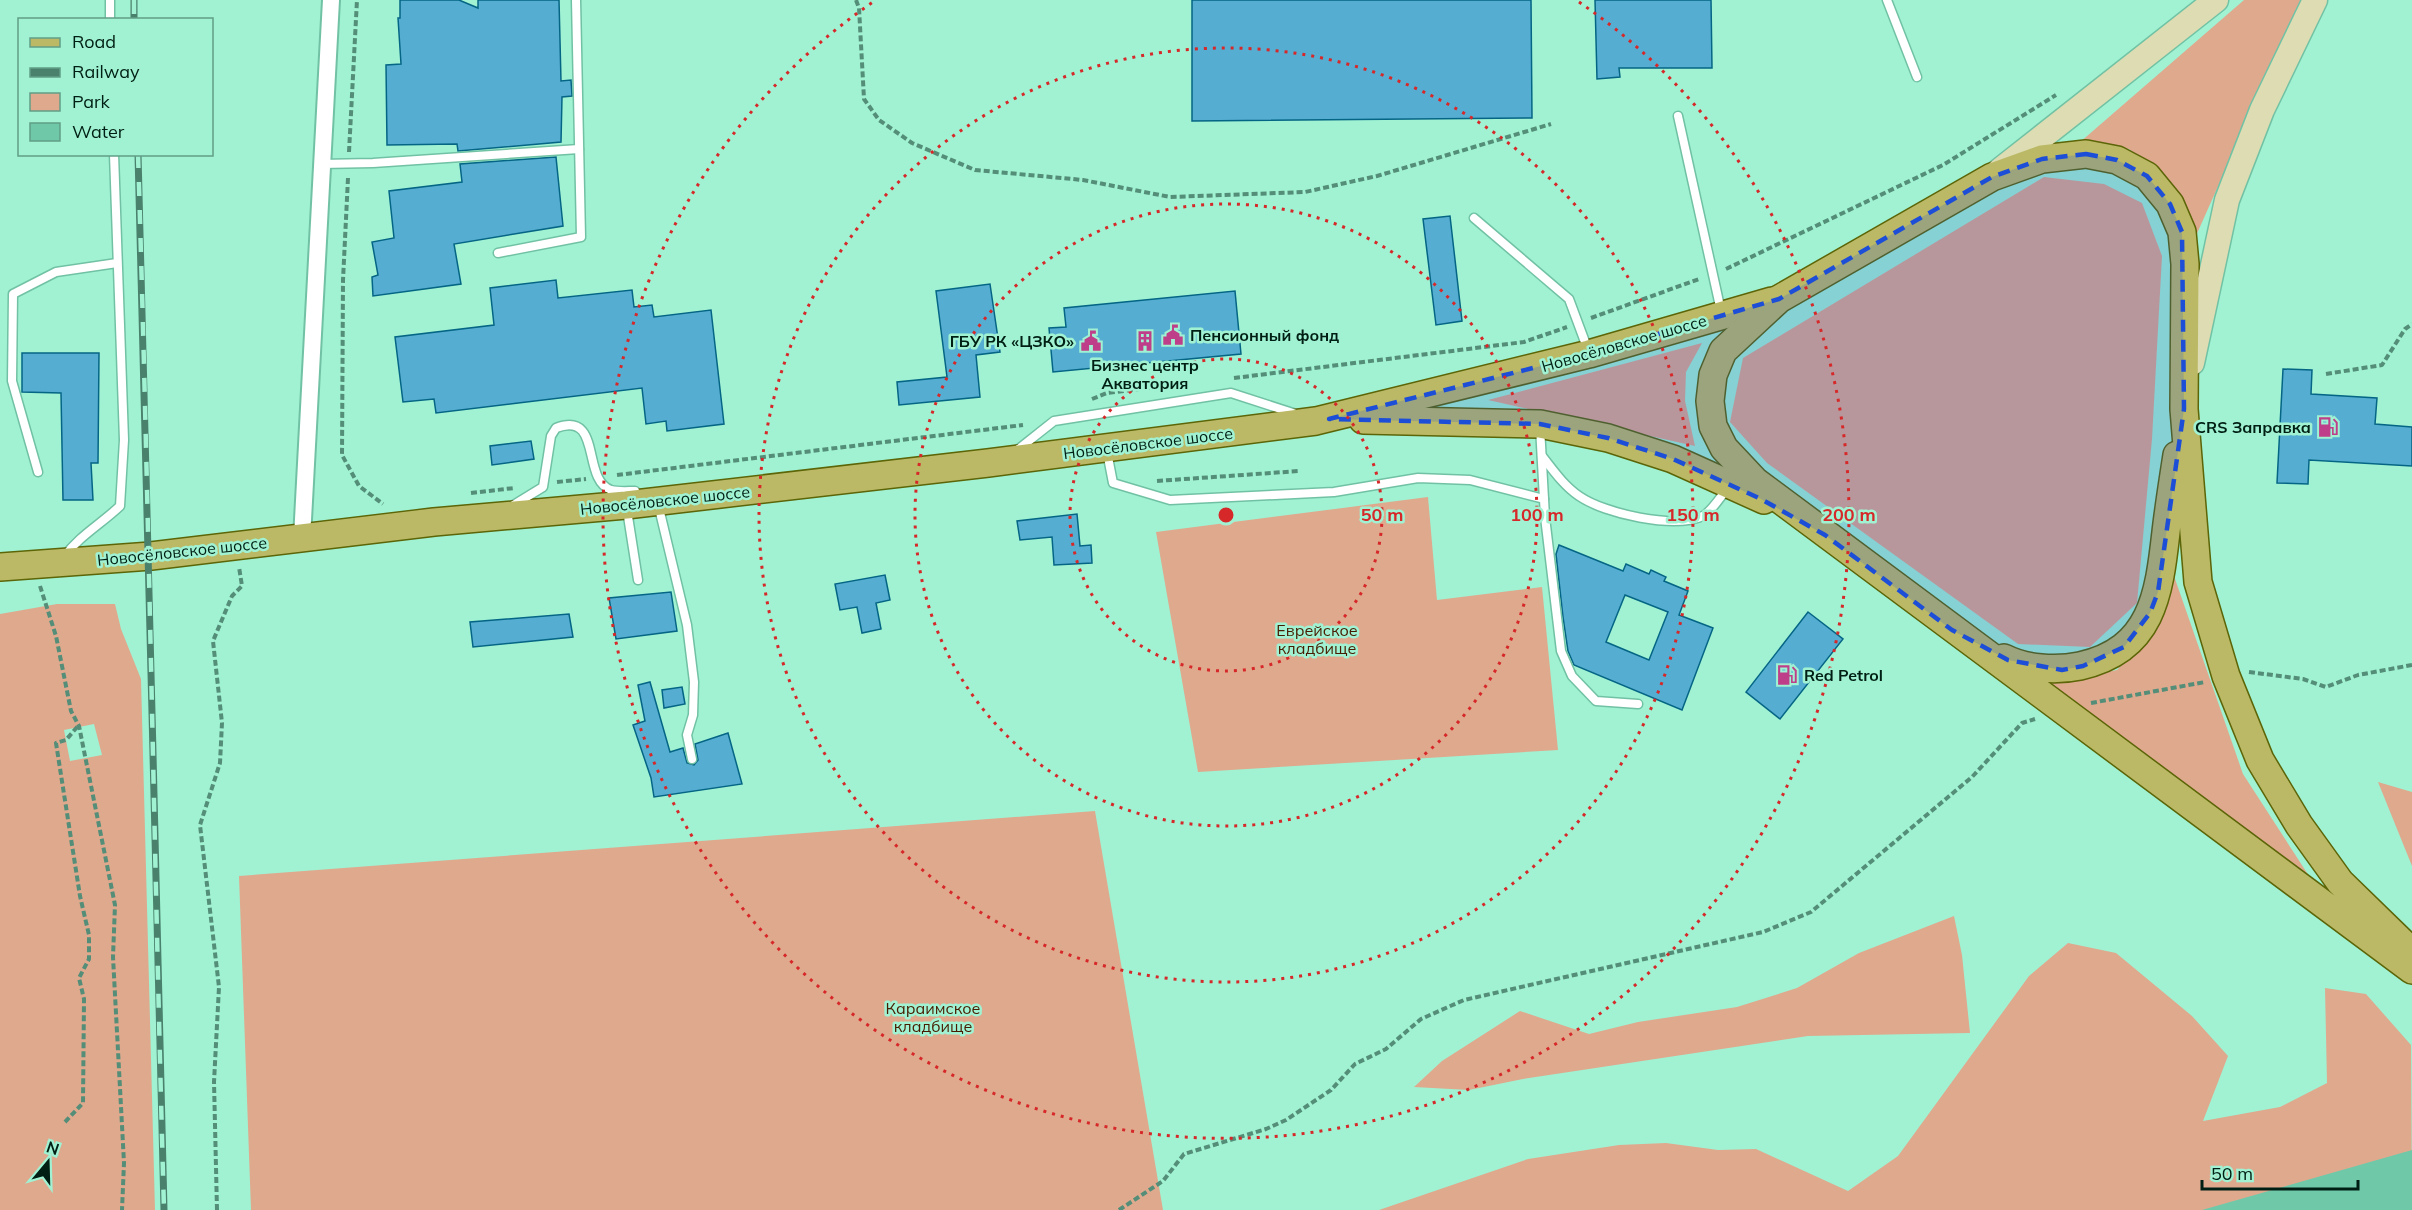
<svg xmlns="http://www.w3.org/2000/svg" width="2412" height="1210" font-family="Mulish,sans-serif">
<rect width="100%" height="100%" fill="#a0f2d3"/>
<g fill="#dfa98e" fill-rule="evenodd">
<path d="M2244,0H2301L2195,238L2173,185L2129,149L2079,143Z"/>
<path d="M2044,177L2104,184L2142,203L2162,256L2152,439L2137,603L2090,647L2018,644L1767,463L1730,422L1743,358Z"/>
<path d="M1702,343L1686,372L1685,401L1695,446L1488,400Z"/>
<path d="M1428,497L1437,600L1542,587L1558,750L1198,772L1156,532Z"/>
<path d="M2174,576L2243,774L2320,893L2044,684L2117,670L2154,630Z"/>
<path d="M57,604H115L121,629L141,679L155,1210H0V614ZM94,724L102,755L70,761L64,730Z"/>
<path d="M2378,782L2412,792V866Z"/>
<path d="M1095,811L1163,1210H251L239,876Z"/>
<path d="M1954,916L1962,955L1970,1033L1808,1036L1523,1079L1469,1090L1414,1087L1442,1061L1520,1011L1589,1034L1638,1022L1737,1007L1797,988L1859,953Z"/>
<path d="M2068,943L2116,953L2192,1016L2228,1056L2203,1121L2280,1107L2327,1083L2325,988L2366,994L2411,1045L2412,1210H1379L1528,1159L1619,1145L1666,1143L1718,1150L1756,1149L1848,1191L1898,1156L2029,976Z"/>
</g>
<path fill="#6fc9a9" d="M2412,1150V1210H2202Z"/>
<g fill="#56add2" stroke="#056584" stroke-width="1.5" fill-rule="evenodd">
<path d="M400,0H459L478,8V0H559L561,81L571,80L572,96L562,97L561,142L458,151L457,144L387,145L386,65L401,64L398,18H400Z"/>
<path d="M1192,0H1531L1532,118L1192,121Z"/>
<path d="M1595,0H1711L1712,68H1619L1620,77L1597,79Z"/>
<path d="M556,157L563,226L454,244L461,284L373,296L372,277L378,275L372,242L394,238L389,191L462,182L460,164Z"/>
<path d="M1450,216L1462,321L1436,325L1423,219Z"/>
<path d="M556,280L558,298L632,290L634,307L652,305L654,317L711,310L724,424L667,431L666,421L646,424L642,388L436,413L434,399L403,402L395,337L494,325L490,288Z"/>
<path d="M990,284L1000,352L976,355L980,397L899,405L897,382L947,377L936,291Z"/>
<path d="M1235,291L1241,354L1053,372L1049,328L1066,327L1064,308Z"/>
<path d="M22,353H99L98,463H91L93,500H63L61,393L22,392Z"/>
<path d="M2283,369L2312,370L2311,394L2377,398L2375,424L2412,427V466L2309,460L2308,484L2277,483Z"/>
<path d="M531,441L534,459L492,465L490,446Z"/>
<path d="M1077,514L1080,546L1091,545L1092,563L1054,565L1052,537L1020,540L1017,521Z"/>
<path d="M1559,545L1623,571L1626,564L1649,574L1651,570L1666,577L1664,581L1688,591L1679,615L1713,628L1682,710L1574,665L1568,651L1563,617L1556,554ZM1625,595L1668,612L1649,660L1606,642Z"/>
<path d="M885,575L890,600L876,603L881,629L862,633L857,607L840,610L835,584Z"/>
<path d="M671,592L677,631L616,639L609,598Z"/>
<path d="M1808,612L1843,639L1780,719L1746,692Z"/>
<path d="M569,614L573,637L473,647L470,622Z"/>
<path d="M650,682L670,752L683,748L687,763L694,765L698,760L695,744L728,733L742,784L654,797L651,778L633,725L645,721L638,685Z"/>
<path d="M682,687L685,704L664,708L662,690Z"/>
</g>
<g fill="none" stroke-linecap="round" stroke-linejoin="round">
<g stroke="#71c2a4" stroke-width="11">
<g id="lane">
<path d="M110,0V20"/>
<path d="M1887,0L1917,77"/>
<path d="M1678,116L1721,311"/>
<path d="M321,164L373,163L579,149"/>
<path d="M1474,218L1569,299L1588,350"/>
<path d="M498,253L581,237L576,0"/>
<path d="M1540,427L1545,517L1561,651L1572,676L1596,701L1638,704"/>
<path d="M1016,451L1054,421L1231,393L1296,414"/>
<path d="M1107,452L1113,483L1170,500L1334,492L1418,478L1470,480L1544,499"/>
<path d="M1542,456C1553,470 1564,486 1579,496C1605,514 1674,529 1703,516C1712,511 1721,496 1727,489"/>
<path d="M38,472L12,381L13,294L56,272L117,263"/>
<path d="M658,504L687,625L694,682L693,715L687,735L692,759"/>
<path d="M512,506L543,487L551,436L556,428C603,410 581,480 611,490C619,492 628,491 635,491"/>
<path d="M627,510L638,580"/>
<path d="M64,557C79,536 101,524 120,506L124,440L114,154"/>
</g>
</g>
<g stroke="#71c2a4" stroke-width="20">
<path id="street" d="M302,538L331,0"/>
</g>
<g stroke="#71c2a4" stroke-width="27">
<g id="secondary">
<path d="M1999,171L2216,0"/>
<path d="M2192,363L2227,200L2262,110L2315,0"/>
</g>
</g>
<g stroke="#5c6507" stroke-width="30">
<g id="primary">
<path d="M1363,420L1540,424L1608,438L1673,459L1764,500"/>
<path d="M0,567L151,556L434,522L626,505L988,463L1316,421L1589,354L1772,301"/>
<path d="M2004,658C2025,669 2056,671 2080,666C2152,650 2159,595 2166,532C2169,506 2173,481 2177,455"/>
<path d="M2412,952L2340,882L2299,825L2260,760L2226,676L2198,582L2184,409L2185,264L2182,232L2170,204L2147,176L2117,160L2086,154L2042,159L1992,177L1779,299L1723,351L1713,375L1710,401L1713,426L1724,448L1755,481L2412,970"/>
</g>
</g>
<g stroke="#548e78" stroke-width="4" stroke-dasharray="6 3" stroke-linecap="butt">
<path d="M856,0L859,8L864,99L879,120L912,143L975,170L1083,180L1170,197L1305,192L1377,176L1551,124"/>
<path d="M349,152L357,0"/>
<path d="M348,178L343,280L342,455L359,486L383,504"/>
<path d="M1726,269L1943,165L2056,95"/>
<path d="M1591,318L1699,279"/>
<path d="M2326,374L2382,365L2405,329L2412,324"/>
<path d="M1234,378L1524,342L1567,327"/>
<path d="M1092,399L1107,393L1188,383"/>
<path d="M617,475L1023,425"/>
<path d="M1157,481L1299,471"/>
<path d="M557,482L586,479"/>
<path d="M471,493L514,488"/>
<path d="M40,586L56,636L71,711L79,726L115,905L113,957L124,1163L122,1210"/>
<path d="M2249,672L2303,679L2326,687L2358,675L2412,665"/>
<path d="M2091,703L2205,682"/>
<path d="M65,1122L83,1103L84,999L79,978L89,959V935L80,896L56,743L66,740L78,726"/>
<path d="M217,1210L214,1082L219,987L200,825L220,763L222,723L213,641L232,596L242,586L239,567"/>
<path d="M1119,1210L1163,1181L1184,1154L1266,1129L1286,1120L1331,1090L1355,1064L1386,1049L1421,1019L1464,1000L1763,932L1811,912L1972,777L2022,723L2035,719"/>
</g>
<use href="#lane" stroke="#fff" stroke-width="8"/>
<use href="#street" stroke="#fff" stroke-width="16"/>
<use href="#secondary" stroke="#dddcb2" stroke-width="24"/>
<use href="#primary" stroke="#bbb966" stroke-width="27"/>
<g stroke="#4a816d" stroke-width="7">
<g id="rail">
<path d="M134,0V20"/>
<path d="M138,154C149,506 154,858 164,1210"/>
</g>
</g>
<use href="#rail" stroke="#a0f2d3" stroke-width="4.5" stroke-dasharray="14" stroke-linecap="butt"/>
</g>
<path fill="#1d4ed8" fill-opacity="0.2" stroke="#1d4ed8" stroke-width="4.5" stroke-dasharray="12 8" stroke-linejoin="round" d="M2086,154L2117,160L2147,176L2170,204L2182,232L2184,409L2158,592L2150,613L2124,647L2083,666L2062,670L2008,660L1952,630L1825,535L1761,499L1673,459L1608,438L1540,424L1329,419L1589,354L1779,299L1992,177L2042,159Z"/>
<g fill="none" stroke="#d62828" stroke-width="3" stroke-dasharray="3 6">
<circle cx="1226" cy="515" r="156"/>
<circle cx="1226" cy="515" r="311"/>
<circle cx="1226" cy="515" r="467"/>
<path d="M1579 2A623 623 0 1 1 873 2"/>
</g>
<defs>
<g id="civic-bare" transform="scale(1.62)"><path d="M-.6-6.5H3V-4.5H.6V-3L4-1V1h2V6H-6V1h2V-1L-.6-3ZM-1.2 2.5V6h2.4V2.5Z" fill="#be3e89" stroke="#a0f2d3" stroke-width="2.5" paint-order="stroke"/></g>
<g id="building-bare" transform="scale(1.62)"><path d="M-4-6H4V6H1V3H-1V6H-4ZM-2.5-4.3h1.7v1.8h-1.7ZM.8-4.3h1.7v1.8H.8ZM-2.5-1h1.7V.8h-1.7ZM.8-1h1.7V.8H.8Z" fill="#be3e89" stroke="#a0f2d3" stroke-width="2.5" paint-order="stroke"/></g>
<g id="fuel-bare" transform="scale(1.62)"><path d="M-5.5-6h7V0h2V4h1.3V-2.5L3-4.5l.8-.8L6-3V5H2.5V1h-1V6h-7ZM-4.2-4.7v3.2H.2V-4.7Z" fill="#be3e89" stroke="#a0f2d3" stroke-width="2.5" paint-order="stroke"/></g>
</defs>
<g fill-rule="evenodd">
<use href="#civic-bare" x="1173" y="335"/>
<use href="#civic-bare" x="1091" y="341"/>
<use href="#building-bare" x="1145" y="341"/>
<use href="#fuel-bare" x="2328" y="427"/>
<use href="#fuel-bare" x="1787" y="675"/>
</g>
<g text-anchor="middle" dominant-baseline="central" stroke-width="5" stroke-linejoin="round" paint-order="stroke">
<g font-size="16" font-weight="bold" fill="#001f14" stroke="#a0f2d3" text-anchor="start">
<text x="1190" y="335">Пенсионный фонд</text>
<text x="1074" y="341" text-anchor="end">ГБУ РК «ЦЗКО»</text>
<text x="1145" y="365" text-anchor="middle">Бизнес центр<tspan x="1145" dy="18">Акватория</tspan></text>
<text x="2311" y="427" text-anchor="end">CRS Заправка</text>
<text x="1804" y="675">Red Petrol</text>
</g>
<g font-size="16" fill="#001f14" stroke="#a0f2d3">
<text transform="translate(1624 343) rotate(-16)">Новосёловское шоссе</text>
<text transform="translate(1148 443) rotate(-7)">Новосёловское шоссе</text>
<text transform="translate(665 500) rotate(-6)">Новосёловское шоссе</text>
<text transform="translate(182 551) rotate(-6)">Новосёловское шоссе</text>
</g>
<g font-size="16" fill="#481c00" stroke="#a0f2d3">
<text x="1317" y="630">Еврейское<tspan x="1317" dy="18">кладбище</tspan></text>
<text x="933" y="1008">Караимское<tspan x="933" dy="18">кладбище</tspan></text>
</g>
</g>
<circle cx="1226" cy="515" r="9" fill="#d62828" stroke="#a0f2d3" stroke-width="3"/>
<g font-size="18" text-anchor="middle" font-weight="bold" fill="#d62828" stroke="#a0f2d3" stroke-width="5" stroke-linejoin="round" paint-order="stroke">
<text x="1382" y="521">50 m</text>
<text x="1537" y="521">100 m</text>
<text x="1693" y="521">150 m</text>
<text x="1849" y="521">200 m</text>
</g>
<rect x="18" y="18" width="195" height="138" fill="#a0f2d3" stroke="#609e87" stroke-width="1.5"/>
<rect x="30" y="38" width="30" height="9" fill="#bbb966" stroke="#609e87" stroke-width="1.5"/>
<text x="72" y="48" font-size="18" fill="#001f14">Road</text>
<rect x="30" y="68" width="30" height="9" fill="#4a816d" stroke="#609e87" stroke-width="1.5"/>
<text x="72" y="78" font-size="18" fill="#001f14">Railway</text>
<rect x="30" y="93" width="30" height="18" fill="#dfa98e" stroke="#609e87" stroke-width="1.5"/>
<text x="72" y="108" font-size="18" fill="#001f14">Park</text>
<rect x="30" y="123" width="30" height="18" fill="#6fc9a9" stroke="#609e87" stroke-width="1.5"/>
<text x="72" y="138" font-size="18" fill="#001f14">Water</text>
<g transform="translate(48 1162) rotate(19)" stroke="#a0f2d3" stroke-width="4.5" paint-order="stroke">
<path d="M0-4.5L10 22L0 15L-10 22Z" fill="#001f14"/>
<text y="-9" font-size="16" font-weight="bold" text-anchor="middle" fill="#001f14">N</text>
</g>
<path d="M2202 1180v9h156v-9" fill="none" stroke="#001f14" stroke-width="3"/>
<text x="2211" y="1180" font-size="18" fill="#001f14" stroke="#a0f2d3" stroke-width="4.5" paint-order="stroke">50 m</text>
</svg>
